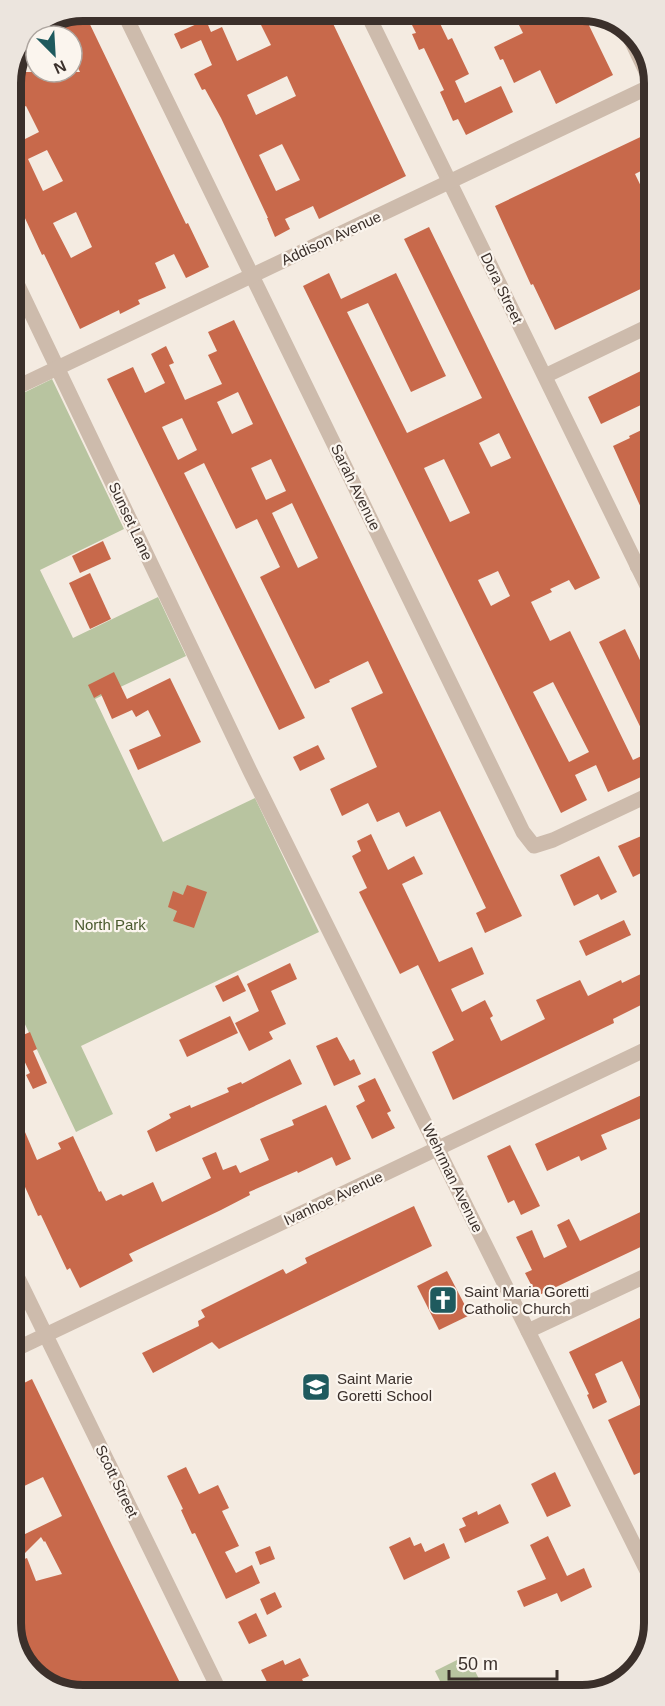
<svg xmlns="http://www.w3.org/2000/svg" width="665" height="1706" font-family="Helvetica,sans-serif">
<rect width="100%" height="100%" fill="#f4ebe1"/>
<g fill="#b8c4a0">
<path d="M52,379L124,529L40,570L73,638L158,597L186,656L95,699L163,842L255,798L319,932L81,1046L113,1114L76,1132L13,999L11,399Z"/>
<path d="M467,1655L486,1693H446L435,1671Z"/>
</g>
<g fill="#c8694b" fill-rule="evenodd">
<path d="M254,11H327L406,176L319,219L313,206L285,219L290,229L275,237L267,218H268L221,118L205,89L202,90L194,74L212,65L201,40L181,49L174,34L206,20L211,32L222,27L237,61L271,45ZM287,76L296,96L256,115L247,95ZM282,144L300,180L276,191L259,155Z"/>
<path d="M405,11H434L448,40L452,38L469,74L455,81L465,103L501,86L513,112L466,135L458,119L453,121L440,92L444,90L424,48L419,50L412,34L416,33Z"/>
<path d="M512,11H582L613,75L556,104L540,70L514,83L503,59L500,60L494,47L523,33Z"/>
<path d="M84,12L186,224L188,223L209,267L186,278L174,254L155,263L166,288L138,300L140,304L120,314L119,310L80,329L44,254L42,255L24,216L22,217L14,200L11,202V146L39,132L26,106L11,113V97L20,93L12,76L14,72H80L72,56V36H34ZM47,150L63,181L43,191L28,159ZM76,212L92,247L71,258L53,223Z"/>
<path d="M651,132V166L635,174L651,207V284L555,330L533,284L531,285L495,206Z"/>
<path d="M429,227L600,578L575,590L569,580L550,589L552,592L531,602L550,641L570,631L633,760L652,751L599,642L625,629L652,685V772L608,792L596,765L575,775L587,800L561,813L303,286L329,273L341,299L396,273L446,376L411,392L368,303L347,312L407,433L441,417L482,398L404,239ZM499,433L511,458L491,467L479,443ZM444,459L470,513L450,522L424,468ZM498,571L510,596L491,606L478,580ZM553,682L589,752L569,762L533,692Z"/>
<path d="M234,320L522,916L485,933L476,913L486,908L440,811L406,827L399,812L377,822L368,803L342,816L330,789L377,767L351,708L383,693L368,661L329,680L330,682L315,689L260,577L280,567L257,519L236,529L204,463L184,473L305,718L279,730L107,379L133,367L145,393L165,383L151,354L166,346L174,363L169,365L185,400L222,384L208,355L217,351L208,332ZM238,392L253,424L232,434L217,402ZM182,418L197,450L178,460L162,427ZM271,459L286,491L266,500L251,468ZM292,503L318,558L298,568L272,513Z"/>
<path d="M651,366L652,421L643,404L601,424L588,397Z"/>
<path d="M652,425V532L613,446L630,438L629,436Z"/>
<path d="M103,541L111,559L80,573L72,556Z"/>
<path d="M90,573L111,619L90,629L69,583Z"/>
<path d="M114,672L127,699L170,678L201,742L138,770L129,750L161,736L148,710L136,717L132,710L112,719L101,694L94,698L88,685Z"/>
<path d="M318,745L325,759L300,771L293,757Z"/>
<path d="M653,831V867L633,877L618,846Z"/>
<path d="M371,834L388,870L414,856L423,874L402,884L439,962L472,947L484,974L451,989L462,1012L485,1000L493,1016L490,1018L501,1041L545,1019L536,1000L580,980L588,996L621,980L622,983L643,973L640,967L653,961V999L613,1019L614,1023L453,1100L432,1052L454,1040L418,965L400,974L359,892L367,888L352,856L361,851L357,841Z"/>
<path d="M599,856L617,892L601,900L598,894L574,906L560,875Z"/>
<path d="M187,885L207,892L194,928L173,921L177,911L168,907L173,891L183,895Z"/>
<path d="M624,920L631,935L586,956L579,941Z"/>
<path d="M290,963L297,979L271,991L286,1024L269,1032L273,1039L249,1051L235,1023L259,1011L247,984Z"/>
<path d="M238,975L246,991L223,1002L215,986Z"/>
<path d="M230,1016L238,1033L187,1057L179,1040Z"/>
<path d="M30,1032L37,1049L33,1051L47,1083L33,1089L26,1075L30,1073L14,1039Z"/>
<path d="M337,1037L350,1061L354,1059L361,1074L334,1086L316,1046Z"/>
<path d="M290,1059L302,1084L156,1152L147,1131L171,1118L169,1114L190,1105L191,1108L229,1092L227,1088L241,1082L242,1084Z"/>
<path d="M375,1078L391,1111L387,1113L395,1128L372,1139L356,1106L365,1101L358,1086Z"/>
<path d="M646,1093L653,1113L601,1135L607,1149L581,1161L579,1156L547,1171L535,1144Z"/>
<path d="M13,1104L37,1160L61,1149L58,1143L73,1136L99,1192L101,1191L106,1201L121,1194L123,1196L153,1182L162,1202L211,1178L202,1158L216,1152L223,1170L236,1165L240,1173L269,1160L260,1139L294,1125L292,1120L326,1105L351,1159L336,1166L332,1157L298,1173L297,1171L249,1192L250,1195L221,1210L129,1254L133,1261L80,1288L70,1268L67,1270L41,1215L38,1216L13,1160Z"/>
<path d="M510,1145L540,1206L521,1215L514,1200L508,1203L487,1156Z"/>
<path d="M414,1206L432,1246L219,1349L212,1342L153,1373L142,1353L199,1326L198,1321L205,1317L201,1310L283,1269L286,1274L307,1263L305,1258Z"/>
<path d="M653,1206L654,1243H649L537,1296L525,1273L532,1270L516,1237L532,1230L544,1258L567,1247L557,1225L569,1219L580,1241Z"/>
<path d="M447,1271L470,1315L439,1330L417,1286Z"/>
<path d="M650,1313L654,1320V1466L634,1475L608,1420L642,1404L622,1361L595,1374L607,1402L593,1409L587,1395L589,1394L569,1352Z"/>
<path d="M32,1379L112,1545L186,1695H78L39,1680L22,1648L14,1632V1563L27,1558L36,1581L62,1574L45,1541L44,1542L41,1537L21,1557L14,1550V1543L21,1536L62,1516L43,1477L18,1489L14,1479V1443L24,1437L19,1425L24,1423L14,1402V1388Z"/>
<path d="M186,1467L199,1494L218,1485L229,1508L222,1511L239,1546L225,1552L236,1573L252,1565L260,1583L226,1599L195,1533L192,1534L181,1510L183,1509L167,1476Z"/>
<path d="M555,1472L571,1506L547,1517L531,1484Z"/>
<path d="M500,1504L509,1523L465,1543L459,1529L466,1526L462,1518L477,1511L478,1515Z"/>
<path d="M548,1536L567,1576L584,1568L592,1587L561,1602L557,1593L524,1607L517,1591L546,1579L530,1545Z"/>
<path d="M410,1537L414,1546L421,1543L425,1552L444,1543L450,1558L404,1580L389,1547Z"/>
<path d="M270,1546L275,1559L260,1565L255,1552Z"/>
<path d="M275,1592L282,1607L267,1615L260,1599Z"/>
<path d="M256,1613L267,1636L249,1644L238,1622Z"/>
<path d="M300,1658L309,1676L302,1679L309,1694H273L261,1670L283,1660L285,1665Z"/>
</g>
<g fill="none" stroke-linecap="round" stroke-linejoin="round">
<g stroke="#cdbbac" stroke-width="15">
<path d="M123,11L523,832L534,846L553,840L653,793"/>
<path d="M366,11L652,596"/>
<path d="M624,25L651,82"/>
<path d="M11,271L250,771L654,1585"/>
<path d="M545,376L651,325"/>
<path d="M11,390L651,86"/>
<path d="M637,566L652,559"/>
<path d="M13,1268L221,1694"/>
<path d="M528,1331L654,1272"/>
<path d="M14,1350L653,1046"/>
</g>
</g>
<defs>
<g id="church-square" transform="scale(1.5)"><rect x="-9" y="-9" width="18" height="18" rx="4" fill="#1f5a5e" stroke="#fbf5ee"/><path d="M-1.2-6h2.4v3.5h3.3v2.4h-3.3V6h-2.4V-.1h-3.3v-2.4h3.3Z" fill="#fff"/></g>
<g id="school-square" transform="scale(1.5)"><rect x="-9" y="-9" width="18" height="18" rx="4" fill="#1f5a5e" stroke="#fbf5ee"/><path d="M0-5L7-2L0 1L-7-2ZM-4 1L0 2.5L4 1V4Q0 6-4 4Z" fill="#fff"/></g>
</defs>
<g fill-rule="evenodd">
<use href="#church-square" x="443" y="1300"/>
<use href="#school-square" x="316" y="1387"/>
</g>
<g text-anchor="middle" dominant-baseline="central" stroke-width="4.5" stroke-linejoin="round" paint-order="stroke">
<g font-size="15" fill="#3b302b" stroke="#fbf5ee">
<text transform="translate(331 238) rotate(-25)">Addison Avenue</text>
<text transform="translate(502 288) rotate(64)">Dora Street</text>
<text transform="translate(356 487) rotate(64)">Sarah Avenue</text>
<text transform="translate(131 521) rotate(65)">Sunset Lane</text>
<text transform="translate(453 1178) rotate(64)">Wehrman Avenue</text>
<text transform="translate(333 1198) rotate(-25)">Ivanhoe Avenue</text>
<text transform="translate(117 1481) rotate(64)">Scott Street</text>
</g>
<g font-size="15" fill="#4a5a2e" stroke="#fbf5ee">
<text x="110" y="924">North Park</text>
</g>
<g font-size="15" fill="#3b302b" stroke="#fbf5ee" text-anchor="start">
<text x="464" y="1291">Saint Maria Goretti<tspan x="464" dy="17">Catholic Church</tspan></text>
<text x="337" y="1378">Saint Marie<tspan x="337" dy="17">Goretti School</tspan></text>
</g>
</g>
<path d="M0 0H665V1706H0ZM83 21H582A62 62 0 0 1 644 83V1623A62 62 0 0 1 582 1685H83A62 62 0 0 1 21 1623V83A62 62 0 0 1 83 21Z" fill="#ece5de" fill-rule="evenodd"/>
<path fill="none" stroke="#3b302b" stroke-width="8" d="M83 21H582A62 62 0 0 1 644 83V1623A62 62 0 0 1 582 1685H83A62 62 0 0 1 21 1623V83A62 62 0 0 1 83 21Z"/>
<g transform="translate(54 54) rotate(156)"><circle r="28" fill="#fbf5ee" stroke="#aea6a0" stroke-width="1.5"/>
<path d="M0-4.5L10 22L0 15L-10 22Z" fill="#1f5a5e"/>
<text y="-9" font-size="16" font-weight="bold" text-anchor="middle" fill="#3b302b">N</text>
</g>
<path d="M449 1670v9h108v-9" fill="none" stroke="#3b302b" stroke-width="3"/>
<text x="458" y="1670" font-size="18" fill="#3b302b" stroke="#fbf5ee" stroke-width="4.5" paint-order="stroke">50 m</text>
</svg>
